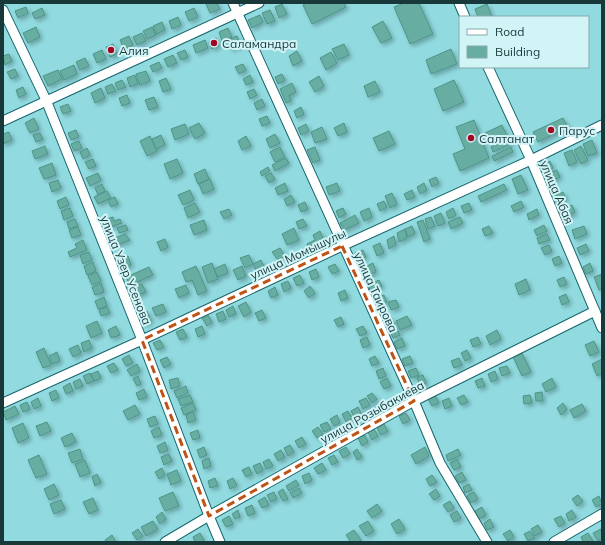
<svg xmlns="http://www.w3.org/2000/svg" width="605" height="545" font-family="Mulish,sans-serif">
<defs>
<filter id="shadow"><feDropShadow dx="2.5" dy="2.5" stdDeviation="2" flood-color="#0004"/></filter>
</defs>
<rect width="100%" height="100%" fill="#91dbe0"/>
<g fill="#67ada1" stroke="#4e9488" filter="url(#shadow)">
<path d="M208,3H217L220,9L210,13L206,4Z"/>
<path d="M307,3H344L346,7L312,24L303,5Z"/>
<path d="M404,3H419L433,34L410,44L394,7Z"/>
<path d="M282,4L287,14L279,18L275,7Z"/>
<path d="M487,4L492,17H478L475,9Z"/>
<path d="M26,7L28,13L18,18L15,11Z"/>
<path d="M42,8L45,15L35,19L32,13Z"/>
<path d="M194,8L198,17L189,21L185,12Z"/>
<path d="M270,10L275,21L267,24L262,13Z"/>
<path d="M260,15L263,22L252,28L248,20Z"/>
<path d="M178,17L181,25L172,29L169,21Z"/>
<path d="M383,21L392,38L381,43L372,27Z"/>
<path d="M162,22L165,30L156,34L153,26Z"/>
<path d="M36,27L40,37L28,43L23,33Z"/>
<path d="M152,27L156,35L147,39L143,31Z"/>
<path d="M228,28L232,37L222,41L219,32Z"/>
<path d="M142,33L146,41L137,45L133,37Z"/>
<path d="M129,36L133,45L124,49L120,40Z"/>
<path d="M237,36L241,45L231,49L227,40Z"/>
<path d="M216,38L219,45L212,49L209,42Z"/>
<path d="M205,40L208,48L196,53L193,45Z"/>
<path d="M113,44L117,54L110,57L106,47Z"/>
<path d="M344,44L349,55L338,60L332,49Z"/>
<path d="M451,49L457,64L431,74L426,60Z"/>
<path d="M102,50L106,59L97,63L93,54Z"/>
<path d="M185,50L188,57L181,60L177,53Z"/>
<path d="M297,51L302,61L293,66L289,56Z"/>
<path d="M331,52L337,63L326,70L320,58Z"/>
<path d="M9,54L12,61L5,65L3,56Z"/>
<path d="M173,55L177,63L168,67L164,59Z"/>
<path d="M85,58L89,66L80,70L76,62Z"/>
<path d="M159,62L162,68L153,72L150,66Z"/>
<path d="M243,64L246,70L239,74L235,67Z"/>
<path d="M74,65L77,74L64,80L60,71Z"/>
<path d="M15,69L18,76L11,79L7,72Z"/>
<path d="M58,70L62,79L48,86L43,76Z"/>
<path d="M146,71L150,81L140,85L136,74Z"/>
<path d="M282,74L285,80L278,84L275,77Z"/>
<path d="M135,75L138,84L130,87L127,78Z"/>
<path d="M250,75L253,82L246,85L243,79Z"/>
<path d="M319,76L324,86L315,92L309,82Z"/>
<path d="M166,78L171,89L163,92L159,81Z"/>
<path d="M122,80L126,87L118,90L115,83Z"/>
<path d="M454,80L464,102L443,111L434,89Z"/>
<path d="M375,81L380,92L368,97L364,86Z"/>
<path d="M292,83L296,92L289,95L291,101L286,103L280,89Z"/>
<path d="M112,84L116,91L108,94L105,87Z"/>
<path d="M23,87L26,94L19,98L16,90Z"/>
<path d="M101,88L105,98L95,103L91,93Z"/>
<path d="M254,89L257,95L250,99L247,92Z"/>
<path d="M127,95L130,103L122,106L119,98Z"/>
<path d="M154,97L158,107L149,110L145,100Z"/>
<path d="M262,99L265,106L257,110L254,103Z"/>
<path d="M68,104L71,111L63,114L60,107Z"/>
<path d="M301,107L304,114L297,118L294,111Z"/>
<path d="M267,116L270,123L262,126L259,119Z"/>
<path d="M34,118L39,129L30,133L25,123Z"/>
<path d="M563,118L568,127L538,142L533,132Z"/>
<path d="M474,120L489,158L460,171L453,154L465,149L456,127Z"/>
<path d="M199,123L205,133L195,139L189,128Z"/>
<path d="M344,123L347,132L338,136L334,128Z"/>
<path d="M185,124L189,134L175,140L171,129Z"/>
<path d="M306,124L309,131L301,135L298,128Z"/>
<path d="M502,125L507,136L490,144L485,133Z"/>
<path d="M322,127L327,139L315,143L311,132Z"/>
<path d="M76,130L79,137L71,140L68,133Z"/>
<path d="M389,131L395,144L379,151L373,138Z"/>
<path d="M9,132L12,140L3,144V134Z"/>
<path d="M40,133L43,139L36,142L33,135Z"/>
<path d="M275,134L280,143L270,148L266,139Z"/>
<path d="M161,135L165,145L156,149L152,139Z"/>
<path d="M150,136L157,151L147,156L140,141Z"/>
<path d="M246,136L251,146L242,150L238,141Z"/>
<path d="M509,139L511,144L493,152L491,147Z"/>
<path d="M592,140L597,153L588,156L583,144Z"/>
<path d="M79,141L82,148L74,151L71,144Z"/>
<path d="M45,146L48,154L35,159L32,151Z"/>
<path d="M581,146L588,160L581,164L574,150Z"/>
<path d="M280,147L285,157L275,162L270,152Z"/>
<path d="M315,147L320,160L313,163L307,150Z"/>
<path d="M511,147L513,152L494,161L492,156Z"/>
<path d="M87,148L90,155L83,159L80,152Z"/>
<path d="M572,150L577,162L569,166L564,153Z"/>
<path d="M286,158L289,163L275,171L272,165Z"/>
<path d="M93,159L96,166L89,169L85,162Z"/>
<path d="M177,159L183,173L170,179L164,164Z"/>
<path d="M550,161L553,168L545,173L542,166Z"/>
<path d="M52,163L56,175L44,179L39,168Z"/>
<path d="M268,167L270,171L262,176L260,172Z"/>
<path d="M205,169L209,179L198,184L194,174Z"/>
<path d="M557,170L560,177L551,181L548,174Z"/>
<path d="M98,173L101,180L90,186L86,178Z"/>
<path d="M271,173L275,179L269,183L265,176Z"/>
<path d="M521,175L528,190L518,194L512,179Z"/>
<path d="M436,177L439,183L432,187L429,180Z"/>
<path d="M210,179L214,189L203,194L199,184Z"/>
<path d="M58,180L61,188L52,192L49,183Z"/>
<path d="M285,183L288,191L278,195L275,188Z"/>
<path d="M337,183L340,191L329,195L326,187Z"/>
<path d="M424,183L427,190L420,194L417,187Z"/>
<path d="M102,184L105,191L98,195L95,188Z"/>
<path d="M504,184L507,190L481,202L478,196Z"/>
<path d="M190,190L194,200L183,205L178,195Z"/>
<path d="M412,190L415,197L407,200L404,194Z"/>
<path d="M107,191L111,198L98,204L94,197Z"/>
<path d="M563,192L566,199L557,204L554,196Z"/>
<path d="M392,193L397,204L390,208L385,196Z"/>
<path d="M291,195L295,202L287,206L284,199Z"/>
<path d="M66,197L69,205L60,209L57,201Z"/>
<path d="M115,197L118,204L111,207L108,200Z"/>
<path d="M384,201L387,207L380,211L377,204Z"/>
<path d="M521,201L524,207L514,212L511,206Z"/>
<path d="M305,202L308,209L301,212L298,205Z"/>
<path d="M195,203L200,212L188,218L184,208Z"/>
<path d="M469,203L472,210L464,213L461,206Z"/>
<path d="M572,205L575,212L566,217L563,209Z"/>
<path d="M70,208L73,216L64,220L61,211Z"/>
<path d="M343,208L346,214L339,218L336,211Z"/>
<path d="M369,208L372,217L364,221L360,212Z"/>
<path d="M453,208L456,215L449,219L446,212Z"/>
<path d="M229,209L232,215L224,219L220,212Z"/>
<path d="M537,209L539,215L529,220L527,214Z"/>
<path d="M441,213L445,223L438,226L434,216Z"/>
<path d="M355,215L359,223L344,230L340,223Z"/>
<path d="M113,217L114,221L120,219L122,223L110,227L107,219Z"/>
<path d="M431,217L435,226L428,229L425,219Z"/>
<path d="M460,217L463,223L451,229L448,222Z"/>
<path d="M75,219L78,226L69,229L67,222Z"/>
<path d="M303,219L307,226L299,229L296,222Z"/>
<path d="M204,220L207,230L194,235L190,225Z"/>
<path d="M423,220L430,239L424,242L417,222Z"/>
<path d="M126,225L128,230L119,233L117,228Z"/>
<path d="M544,225L547,231L537,236L534,230Z"/>
<path d="M412,226L415,233L408,237L405,229Z"/>
<path d="M489,226L493,233L485,236L482,229Z"/>
<path d="M584,226L587,234L575,239L572,230Z"/>
<path d="M78,227L81,235L72,238L69,230Z"/>
<path d="M294,228L299,240L287,245L282,234Z"/>
<path d="M405,229L407,238L399,242L397,233Z"/>
<path d="M320,231L324,240L308,247L307,244L315,240L313,235Z"/>
<path d="M125,234L130,240L116,245L112,239Z"/>
<path d="M547,234L550,240L539,244L537,238Z"/>
<path d="M394,236L396,244L389,249L387,240Z"/>
<path d="M165,239L168,247L161,251L157,242Z"/>
<path d="M83,240L87,250L70,257L68,252L77,248L75,244Z"/>
<path d="M380,243L384,253L377,256L373,246Z"/>
<path d="M586,244L589,251L580,255L577,248Z"/>
<path d="M549,245L552,251L545,255L541,248Z"/>
<path d="M280,248L285,256L278,260L272,252Z"/>
<path d="M363,250L366,257L358,260L355,253Z"/>
<path d="M89,252L92,260L83,264L80,255Z"/>
<path d="M249,255L253,264L245,268L240,258Z"/>
<path d="M128,256L131,265L123,268L120,259Z"/>
<path d="M559,256L562,263L555,266L552,259Z"/>
<path d="M261,260L265,269L257,272L253,264Z"/>
<path d="M93,262L96,271L87,275L84,266Z"/>
<path d="M212,263L218,279L208,283L202,267Z"/>
<path d="M373,263L376,272L367,276L363,268Z"/>
<path d="M590,263L593,271L586,274L583,267Z"/>
<path d="M225,264L228,273L218,277L214,269Z"/>
<path d="M335,264L339,271L332,274L328,267Z"/>
<path d="M196,266L207,291L198,295L192,280L186,282L182,272Z"/>
<path d="M242,266L246,276L238,280L233,270Z"/>
<path d="M149,267L153,275L137,282L138,285L131,288L126,277Z"/>
<path d="M316,269L319,277L312,280L309,272Z"/>
<path d="M97,272L101,281L92,285L88,276Z"/>
<path d="M602,274V289L599,290L594,277Z"/>
<path d="M300,275L304,283L297,286L293,278Z"/>
<path d="M564,277L567,284L560,287L557,280Z"/>
<path d="M526,279L530,290L519,295L515,284Z"/>
<path d="M379,280L382,286L371,292L368,285Z"/>
<path d="M288,281L291,288L284,292L281,284Z"/>
<path d="M101,283L104,292L95,295L92,287Z"/>
<path d="M142,284L146,292L133,297L130,289Z"/>
<path d="M186,285L189,293L179,298L175,289Z"/>
<path d="M310,286L315,293L309,298L304,291Z"/>
<path d="M275,287L278,295L271,298L268,291Z"/>
<path d="M345,290L348,298L341,301L338,293Z"/>
<path d="M566,294L569,302L562,305L559,297Z"/>
<path d="M384,295L387,302L379,305L376,298Z"/>
<path d="M104,297L107,306L98,309L95,301Z"/>
<path d="M396,300L399,307L391,310L388,302Z"/>
<path d="M246,302L251,312L244,317L238,306Z"/>
<path d="M163,304L166,312L156,316L152,308Z"/>
<path d="M233,306L236,314L229,317L226,310Z"/>
<path d="M107,307L110,313L101,316L99,310Z"/>
<path d="M262,310L266,318L259,321L255,313Z"/>
<path d="M147,311L151,321L144,324L139,314Z"/>
<path d="M223,311L226,319L219,322L216,314Z"/>
<path d="M208,315L212,322L207,326L202,318Z"/>
<path d="M407,316L412,325L400,330L396,321Z"/>
<path d="M341,317L344,324L338,327L334,320Z"/>
<path d="M392,318L395,325L387,328L384,321Z"/>
<path d="M97,321L102,333L91,338L86,326Z"/>
<path d="M116,326L120,335L111,338L108,330Z"/>
<path d="M202,326L205,334L198,337L195,329Z"/>
<path d="M363,326L367,333L360,336L356,329Z"/>
<path d="M397,328L400,335L393,338L390,331Z"/>
<path d="M183,329L187,337L180,340L176,332Z"/>
<path d="M497,330L501,339L490,345L486,336Z"/>
<path d="M367,337L370,345L363,348L360,340Z"/>
<path d="M478,337L481,344L473,347L470,340Z"/>
<path d="M402,338L405,346L397,349L394,342Z"/>
<path d="M89,340L92,348L84,352L81,343Z"/>
<path d="M160,340L164,347L157,350L153,343Z"/>
<path d="M594,341L599,352L590,356L585,345Z"/>
<path d="M78,345L81,353L73,357L69,349Z"/>
<path d="M44,348L51,365L43,368L36,352Z"/>
<path d="M467,350L471,358L465,361L461,353Z"/>
<path d="M57,352L60,361L52,364L49,356Z"/>
<path d="M522,353L531,372L522,376L513,357Z"/>
<path d="M129,355L133,363L126,366L122,359Z"/>
<path d="M375,356L379,363L372,366L369,359Z"/>
<path d="M410,356L413,363L405,366L402,359Z"/>
<path d="M167,357L171,364L164,368L160,360Z"/>
<path d="M459,358L462,365L454,368L451,361Z"/>
<path d="M602,359V373L597,376L592,364Z"/>
<path d="M114,363L118,370L111,373L107,366Z"/>
<path d="M137,364L140,371L131,376L127,370Z"/>
<path d="M507,366L510,373L502,376L499,368Z"/>
<path d="M383,368L386,376L379,379L376,371Z"/>
<path d="M416,368L419,375L411,378L408,371Z"/>
<path d="M98,371L101,378L94,381L91,374Z"/>
<path d="M495,371L498,379L491,382L488,374Z"/>
<path d="M90,373L94,381L87,384L83,376Z"/>
<path d="M423,375L426,383L420,386L417,377Z"/>
<path d="M138,376L141,384L137,386L133,379Z"/>
<path d="M178,378L180,386L171,389L169,380Z"/>
<path d="M387,378L391,386L384,389L380,382Z"/>
<path d="M482,378L485,386L478,388L475,381Z"/>
<path d="M552,378L556,387L546,392L542,384Z"/>
<path d="M80,379L83,386L76,389L73,382Z"/>
<path d="M70,383L73,391L66,394L63,387Z"/>
<path d="M186,386L188,393L177,398L174,391Z"/>
<path d="M144,389L147,397L139,400L136,393Z"/>
<path d="M56,390L59,398L52,401L49,393Z"/>
<path d="M542,392L543,401H536L535,393Z"/>
<path d="M372,393L377,399L372,403L367,396Z"/>
<path d="M190,395L193,402L181,406L178,399Z"/>
<path d="M435,395L439,403L432,406L428,399Z"/>
<path d="M464,395L468,402L461,405L457,398Z"/>
<path d="M530,395L532,403L524,404L523,396Z"/>
<path d="M38,398L41,406L34,409L31,402Z"/>
<path d="M366,398L370,405L363,409L359,401Z"/>
<path d="M449,398L452,406L445,409L442,401Z"/>
<path d="M27,402L30,409L23,412L20,405Z"/>
<path d="M193,403L196,410L184,415L181,408Z"/>
<path d="M563,403L567,409L561,415L557,408Z"/>
<path d="M582,404L586,411L574,418L570,410Z"/>
<path d="M135,405L140,414L128,420L123,411Z"/>
<path d="M15,406L19,414L6,420L3,412Z"/>
<path d="M358,407L362,415L355,418L351,411Z"/>
<path d="M348,411L352,418L346,422L342,414Z"/>
<path d="M193,412L196,420L188,423L186,415Z"/>
<path d="M406,413L410,420L403,424L399,416Z"/>
<path d="M337,415L340,423L334,426L330,419Z"/>
<path d="M155,416L158,424L150,427L147,419Z"/>
<path d="M47,422L51,431L40,436L36,426Z"/>
<path d="M327,422L331,429L324,432L320,425Z"/>
<path d="M23,423L29,438L18,443L12,428Z"/>
<path d="M384,424L388,431L381,435L377,428Z"/>
<path d="M159,427L162,435L154,438L151,431Z"/>
<path d="M318,427L323,434L317,438L312,431Z"/>
<path d="M374,429L378,436L372,440L368,432Z"/>
<path d="M198,430L200,438L193,440L190,433Z"/>
<path d="M72,433L76,442L65,447L61,438Z"/>
<path d="M365,435L368,442L362,446L358,438Z"/>
<path d="M302,437L306,444L299,448L295,441Z"/>
<path d="M165,442L168,450L160,453L157,446Z"/>
<path d="M290,445L294,452L288,456L284,448Z"/>
<path d="M204,447L207,455L200,458L197,450Z"/>
<path d="M346,447L350,454L343,458L339,451Z"/>
<path d="M425,447L429,456L416,464L411,455Z"/>
<path d="M80,449L83,459L72,463L68,453Z"/>
<path d="M357,449L362,457L357,460L353,452Z"/>
<path d="M458,449L461,455L448,461L446,455Z"/>
<path d="M281,450L285,457L278,461L274,454Z"/>
<path d="M169,454L172,461L164,465L161,457Z"/>
<path d="M39,455L47,474L36,478L28,460Z"/>
<path d="M334,455L338,462L332,465L328,458Z"/>
<path d="M209,458L211,466L204,469L202,461Z"/>
<path d="M269,459L273,466L266,469L263,462Z"/>
<path d="M457,459L461,467L454,470L450,463Z"/>
<path d="M85,460L90,473L80,477L75,464Z"/>
<path d="M260,463L263,470L257,474L253,466Z"/>
<path d="M322,463L326,470L318,474L314,468Z"/>
<path d="M249,467L252,474L246,477L242,470Z"/>
<path d="M162,468L165,475L159,479L155,472Z"/>
<path d="M177,470L181,481L171,485L167,474Z"/>
<path d="M462,472L466,480L459,483L455,476Z"/>
<path d="M309,473L312,480L305,484L302,476Z"/>
<path d="M97,474L101,482L95,486L92,477Z"/>
<path d="M432,475L437,482L430,486L426,479Z"/>
<path d="M215,478L218,486L210,488L208,481Z"/>
<path d="M233,478L237,485L230,489L227,481Z"/>
<path d="M296,480L299,485L289,491L286,486Z"/>
<path d="M54,484L59,495L49,500L44,489Z"/>
<path d="M469,484L472,490L465,493L463,487Z"/>
<path d="M299,488L302,493L293,498L290,493Z"/>
<path d="M283,489L288,499L283,501L278,492Z"/>
<path d="M436,489L440,496L434,500L429,494Z"/>
<path d="M173,492L179,506L165,511L159,498Z"/>
<path d="M274,492L277,499L271,502L267,495Z"/>
<path d="M474,492L478,499L471,503L467,496Z"/>
<path d="M578,495L583,501L577,506L572,499Z"/>
<path d="M599,496L602,504L596,507L592,500Z"/>
<path d="M265,497L269,505L262,508L258,501Z"/>
<path d="M93,498L98,510L89,514L83,502Z"/>
<path d="M61,500L65,509L54,514L50,504Z"/>
<path d="M450,501L454,508L448,512L443,505Z"/>
<path d="M377,504L382,511L372,518L367,511Z"/>
<path d="M252,505L255,513L248,516L245,508Z"/>
<path d="M482,507L486,515L479,519L475,511Z"/>
<path d="M238,510L240,517L235,519L232,514Z"/>
<path d="M572,510L576,517L569,521L566,514Z"/>
<path d="M457,511L461,518L454,522L450,515Z"/>
<path d="M162,512L166,519L160,524L156,517Z"/>
<path d="M229,516L233,524L226,527L222,520Z"/>
<path d="M561,516L565,523L559,527L554,519Z"/>
<path d="M399,519L405,529L397,534L391,524Z"/>
<path d="M490,519L494,527L487,530L484,523Z"/>
<path d="M153,521L158,529L146,536L141,527Z"/>
<path d="M368,521L374,531L366,536L359,526Z"/>
<path d="M538,525L542,532L535,536L531,529Z"/>
<path d="M138,529L143,536L137,540L132,533Z"/>
<path d="M601,529L602,539L598,541L593,533Z"/>
<path d="M354,530L361,540L358,542H351L346,535Z"/>
<path d="M510,530L514,537L508,541L503,534Z"/>
<path d="M530,531L535,538L528,541L524,534Z"/>
<path d="M200,533L204,540L201,542H195L193,537Z"/>
<path d="M588,533L593,541L583,542L581,537Z"/>
<path d="M112,535L116,542H106L105,540Z"/>
</g>
<g fill="none" stroke-linecap="round" stroke-linejoin="round">
<g stroke="#16666c" stroke-width="11">
<g id="minor">
<path d="M233,3L414,401L440,463L487,542"/>
<path d="M459,3L465,17"/>
<path d="M3,10L46,100L142,340L209,516L220,542"/>
<path d="M488,67L531,160L602,328"/>
<path d="M3,121L259,3"/>
<path d="M3,403L142,340L342,246L531,160L602,125"/>
<path d="M165,542L209,516L414,401L595,311"/>
<path d="M554,542L602,514"/>
</g>
</g>
<use href="#minor" stroke="#fff" stroke-width="9"/>
</g>
<path fill="none" stroke="#bf5215" stroke-width="3" stroke-dasharray="8 5" stroke-linejoin="round" d="M342,246L414,401L209,516L142,340Z"/>
<g fill="#a30523" stroke="#d1f4f7" stroke-width="1.5">
<circle cx="214" cy="43" r="4"/>
<circle cx="111" cy="50" r="4"/>
<circle cx="551" cy="130" r="4"/>
<circle cx="471" cy="138" r="4"/>
</g>
<g text-anchor="middle" dominant-baseline="central" stroke-width="4" stroke-linejoin="round" paint-order="stroke">
<g font-size="12" fill="#19383a" stroke="#d1f4f7" text-anchor="start">
<text x="222" y="43">Саламандра</text>
<text x="119" y="50">Алия</text>
<text x="559" y="130">Парус</text>
<text x="479" y="138">Салтанат</text>
</g>
<g font-size="12" fill="#19383a" stroke="#d1f4f7">
<text transform="translate(557 192) rotate(67)">улица Абая</text>
<text transform="translate(298 254) rotate(-25)">улица Момышулы</text>
<text transform="translate(126 270) rotate(68)">улица Узер Усенова</text>
<text transform="translate(376 292) rotate(65)">улица Таирова</text>
<text transform="translate(372 412) rotate(-29)">улица Розыбакиева</text>
</g>
</g>
<rect width="605" height="545" fill="none" stroke="#19383a" stroke-width="8"/>
<rect x="459" y="16" width="130" height="52" fill="#d1f4f7" stroke="#87a9ab"/>
<rect x="467" y="29" width="20" height="6" fill="#ffffff" stroke="#87a9ab"/>
<text x="495" y="36" font-size="12" fill="#19383a">Road</text>
<rect x="467" y="46" width="20" height="12" fill="#67ada1" stroke="#87a9ab"/>
<text x="495" y="56" font-size="12" fill="#19383a">Building</text>
</svg>
